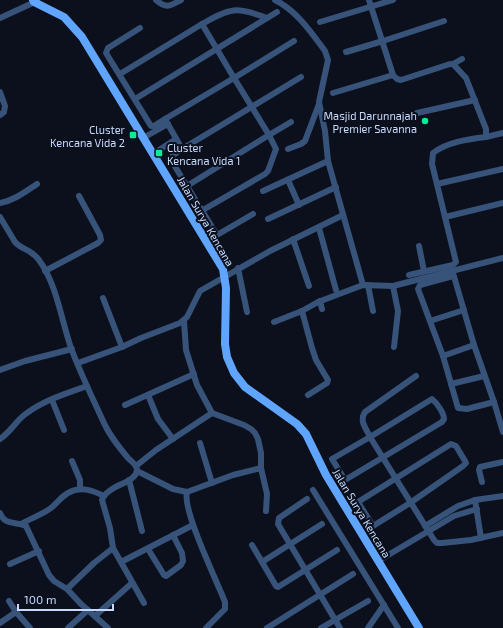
<svg xmlns="http://www.w3.org/2000/svg" width="503" height="628" font-family="'Exo 2',sans-serif">
<rect width="100%" height="100%" fill="#0b101c"/>
<g fill="none" stroke-linecap="round" stroke-linejoin="round">
<g stroke="#37537a" stroke-width="6">
<path d="M156,0C166,9 170,6 181,0"/>
<path d="M275,0C297,11 311,32 325,51L328,60L319,102L325,131L328,161L363,285"/>
<path d="M369,0L393,75L397,79L401,80L450,64H453L466,78L486,129V137C469,139 447,142 433,153L432,164L456,262L453,265L409,275"/>
<path d="M0,18L37,1"/>
<path d="M320,22L393,0"/>
<path d="M202,24C230,8 236,6 267,18"/>
<path d="M140,28L108,48L106,53L151,126H154L165,119L234,78L269,135L187,186"/>
<path d="M346,52L383,41L444,21"/>
<path d="M453,64L462,59"/>
<path d="M120,74L202,24L234,78L294,41"/>
<path d="M0,92L5,106L4,112L0,115"/>
<path d="M333,93L393,75"/>
<path d="M135,99L277,12"/>
<path d="M417,113L475,100"/>
<path d="M165,119L182,149"/>
<path d="M486,137L503,133"/>
<path d="M143,138L168,124"/>
<path d="M288,149L301,144L305,141L319,104"/>
<path d="M153,154L176,139"/>
<path d="M288,180L299,205"/>
<path d="M437,184L503,169"/>
<path d="M263,191L328,161"/>
<path d="M0,203C15,200 25,192 37,184"/>
<path d="M203,210L265,174L268,171L276,149L269,135L291,122"/>
<path d="M253,214L217,235L171,160L173,155L182,149L301,77"/>
<path d="M0,217L15,242C22,250 31,249 39,260C57,285 61,319 71,348C80,372 92,397 103,421C109,435 118,446 128,458C131,461 137,465 137,470C136,484 108,484 102,500L110,528L113,548L94,563L67,589"/>
<path d="M445,217L503,203"/>
<path d="M268,219L336,187"/>
<path d="M319,228L336,290"/>
<path d="M293,239L309,286"/>
<path d="M419,246L424,271"/>
<path d="M238,268L247,312"/>
<path d="M45,271L98,243L101,240L100,235L79,196"/>
<path d="M453,273L474,345L494,402L503,432"/>
<path d="M453,276L420,285L418,289L443,356L458,408L467,409L494,402"/>
<path d="M368,285L373,311"/>
<path d="M393,286L398,311L394,347"/>
<path d="M103,298L122,347"/>
<path d="M320,301L322,309"/>
<path d="M302,311L312,348L316,360L328,380L327,383L308,395"/>
<path d="M184,321L186,350L197,385L212,413L244,425L251,429L255,433L258,439L261,453V468L267,494L266,511"/>
<path d="M430,321L464,310"/>
<path d="M274,322L302,311L318,302L363,285L393,286L503,258"/>
<path d="M443,356L474,345"/>
<path d="M78,363L122,347L141,338L180,323L187,317L200,291L270,251L343,215"/>
<path d="M0,370L25,361L72,349"/>
<path d="M416,376L365,412C359,421 366,428 370,437L432,399C437,403 444,413 444,419L442,422L345,480L332,459L370,437L434,540L437,543H442L471,540L503,533"/>
<path d="M451,384L484,376"/>
<path d="M148,395L158,419L173,439"/>
<path d="M52,400L64,430"/>
<path d="M125,405L194,374"/>
<path d="M0,439C12,431 17,419 27,413C45,400 67,393 87,386"/>
<path d="M200,443L212,483"/>
<path d="M451,444L456,446L465,461L466,463L463,466L410,503L373,526L358,502Z"/>
<path d="M72,461L80,480V489"/>
<path d="M136,466L156,450L212,413"/>
<path d="M137,471L173,489L187,492"/>
<path d="M129,480L142,531"/>
<path d="M482,482L479,470L480,467L503,462"/>
<path d="M313,490L398,628"/>
<path d="M307,499L279,518L278,524L340,628"/>
<path d="M475,500L503,496"/>
<path d="M0,513C5,526 15,521 26,526L49,575L54,581L67,589L81,604L108,628"/>
<path d="M21,524C31,518 42,515 51,508C57,503 62,496 68,493C80,486 92,490 104,496"/>
<path d="M425,526L458,506L475,500L481,538"/>
<path d="M252,545L276,586L278,587L337,550"/>
<path d="M113,548L144,603"/>
<path d="M148,549L164,575L166,576L181,565L183,561L182,553L173,535"/>
<path d="M378,561L454,516L477,509"/>
<path d="M121,562L193,525"/>
<path d="M262,562L322,524"/>
<path d="M10,564L39,551"/>
<path d="M9,601L16,612"/>
<path d="M95,616L132,583"/>
<path d="M0,623L16,612L30,628"/>
<path d="M68,628L88,610"/>
<path d="M206,628L225,609V602C217,581 182,510 187,492L233,475L261,468"/>
<path d="M267,628L353,574"/>
<path d="M321,628L368,601"/>
<path d="M368,628L384,605"/>
</g>
<path stroke="#5fa4fd" stroke-width="8" d="M33,0L34,2L64,17L82,37L223,269L226,288L225,344L227,357L234,373L245,387L297,424L306,434L326,475L419,628"/>
</g>
<g fill="#03ee99" stroke="#0b101c" stroke-width="1.5">
<circle cx="425" cy="121" r="4"/>
<rect x="129" y="131" width="8" height="8" rx="2"/>
<rect x="155" y="149" width="8" height="8" rx="2"/>
</g>
<g text-anchor="middle" dominant-baseline="central" stroke-width="4" stroke-linejoin="round" paint-order="stroke">
<g font-size="11" fill="#c7dafe" stroke="#0b101c" text-anchor="end">
<text x="417" y="115">Masjid Darunnajah<tspan x="417" dy="13">Premier Savanna</tspan></text>
<text x="125" y="129">Cluster<tspan x="125" dy="13">Kencana Vida 2</tspan></text>
<text x="167" y="147" text-anchor="start">Cluster<tspan x="167" dy="13">Kencana Vida 1</tspan></text>
</g>
<g font-size="11" fill="#c7dafe" stroke="#0b101c">
<text transform="translate(206 221) rotate(60)">Jalan Surya Kencana</text>
<text transform="translate(362 513) rotate(59)">Jalan Surya Kencana</text>
</g>
</g>
<path d="M18 604v6h95v-6" fill="none" stroke="#c7dafe" stroke-width="2"/>
<text x="24" y="604" font-size="12" fill="#c7dafe" stroke="#0b101c" stroke-width="3" paint-order="stroke">100 m</text>
</svg>
